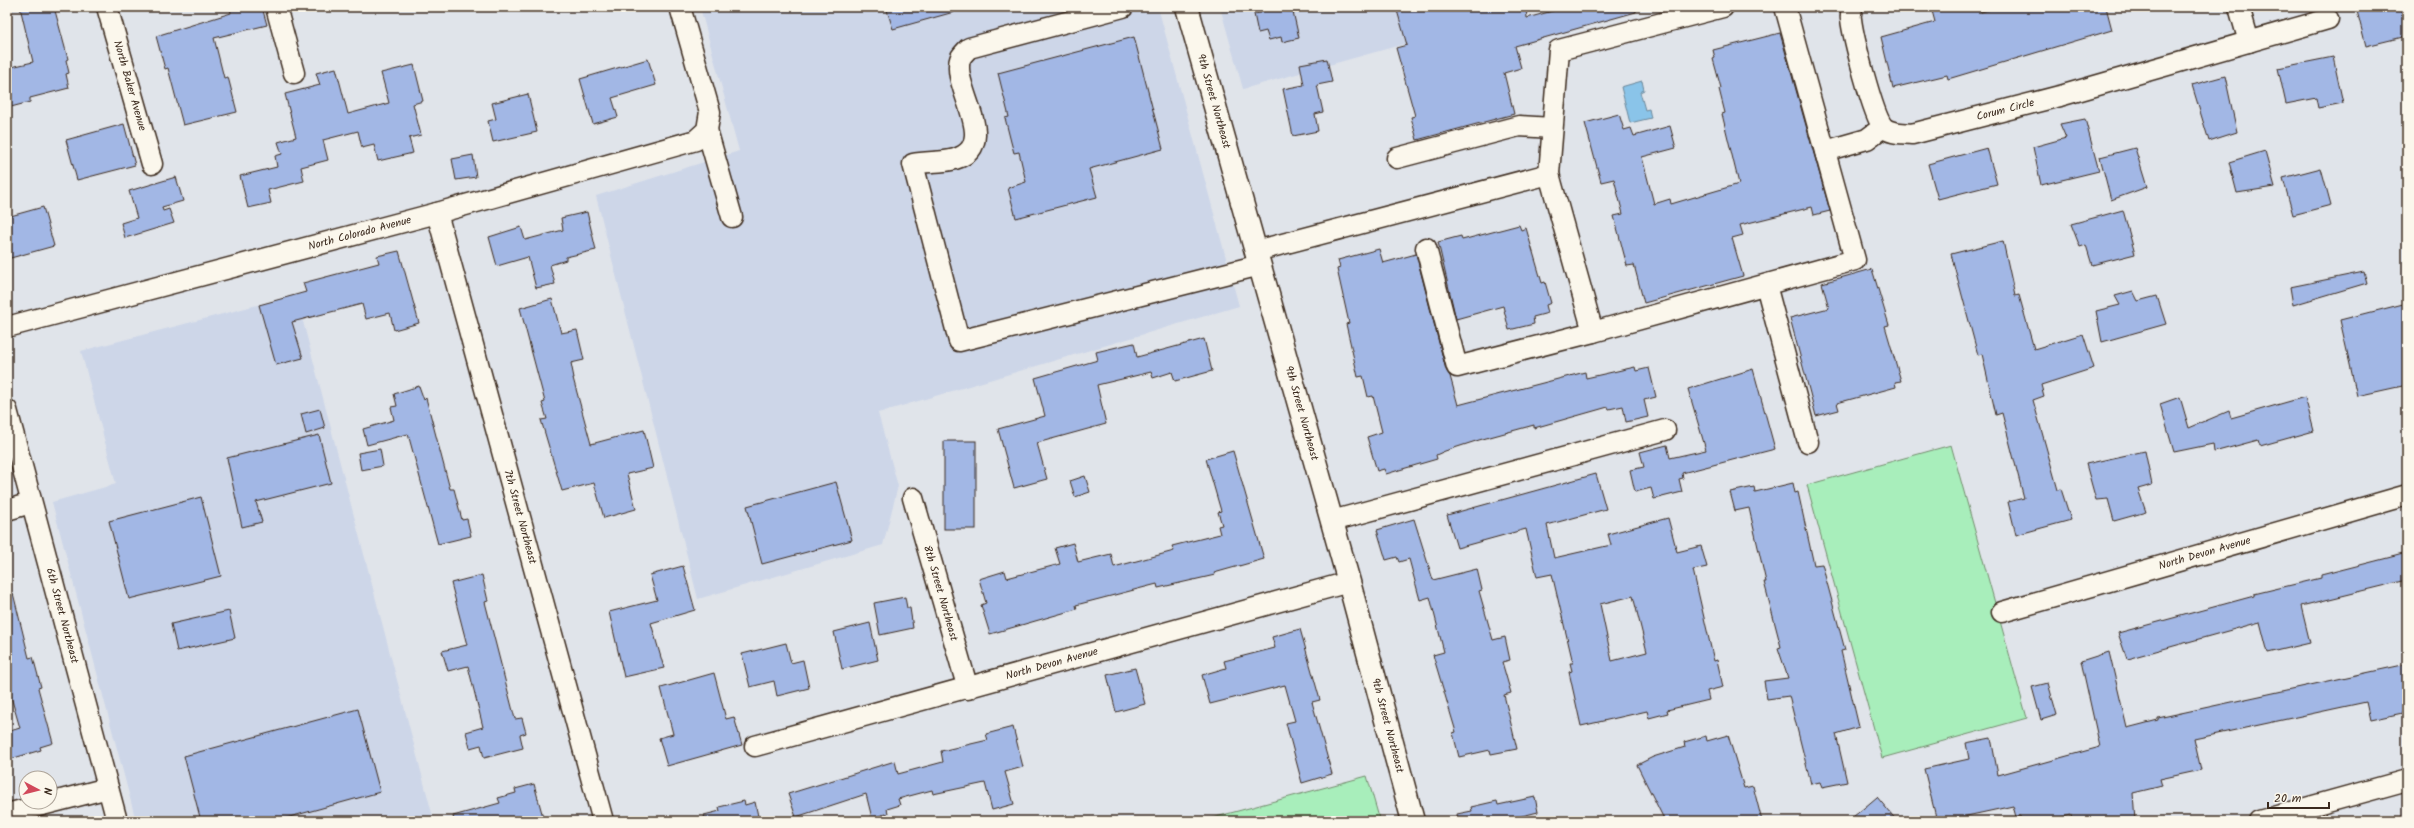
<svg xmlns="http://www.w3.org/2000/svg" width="2414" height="828" font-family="Kalam,sans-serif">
<rect width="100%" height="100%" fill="#e0e4ea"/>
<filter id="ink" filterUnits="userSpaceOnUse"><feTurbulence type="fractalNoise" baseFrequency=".025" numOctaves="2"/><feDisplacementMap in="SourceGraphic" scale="8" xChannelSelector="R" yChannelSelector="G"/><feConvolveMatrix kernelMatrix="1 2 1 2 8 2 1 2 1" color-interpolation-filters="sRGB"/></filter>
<g filter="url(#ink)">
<g fill="#cdd6e8">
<path d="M700,7H1158L1239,306L878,413L898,486L883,545L698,599L596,196L739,151Z"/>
<path d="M1220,7H1502L1505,16L1243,89Z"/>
<path d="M296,295L434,821H136L52,502L116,484L81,351Z"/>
</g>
<g fill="#a8eebb" stroke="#728c6c">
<path d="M1951,445L2027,718L1882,758L1807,485Z"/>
<path d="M1367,776L1380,821H1201Z"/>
</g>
<path fill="#8ac4e9" stroke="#6a8698" d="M1642,81L1644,90L1640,92L1645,110L1649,109L1651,118L1630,123L1621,87Z"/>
<g fill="#a2b7e5" stroke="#3b2a1e" fill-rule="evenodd">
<path d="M20,7H54L68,59L66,60L69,73L66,74L69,88L30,98V102L7,108V68L33,62Z"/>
<path d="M230,7H262L267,25L214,38L224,78L228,77L237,112L183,125L168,68L165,69L156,36L231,13Z"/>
<path d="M886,7H953L954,12L893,29Z"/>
<path d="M1259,7H1292L1299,38L1282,42L1281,37L1269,40L1266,31L1258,33L1254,14L1261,13Z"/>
<path d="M1396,7H1526L1527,18L1567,7H1636V12L1515,46L1521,68L1504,73L1514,114L1417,140L1411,117L1415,116L1396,48L1407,45Z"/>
<path d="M1931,7H1979L1981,12L1999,7H2106L2112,30L1948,79L1947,75L1893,88L1881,37L1935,22Z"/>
<path d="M2356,7H2407V36L2366,46Z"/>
<path d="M1780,33L1830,211L1814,215L1812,207L1740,225L1743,235L1732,238L1743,276L1644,303L1634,265L1627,266L1614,216L1623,214L1614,179L1601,182L1585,123L1619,114L1624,130L1631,128L1634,136L1670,126L1676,148L1642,157L1654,204L1670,199L1671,204L1739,184L1722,114L1725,113L1719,89L1721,88L1713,59L1715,58L1713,50Z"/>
<path d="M1134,37L1163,149L1089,169L1097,197L1016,218L1008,188L1026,182L1019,152L1014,153L1011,142L1005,118L1009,117L998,73Z"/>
<path d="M2333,57L2343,103L2318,108L2316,98L2286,104L2278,68Z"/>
<path d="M648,59L656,85L612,98L618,117L593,124L580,79Z"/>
<path d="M1327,59L1332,82L1317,85L1323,112L1315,114L1318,131L1293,136L1283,89L1304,85L1300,64Z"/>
<path d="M414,65L423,101L413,104L421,135L409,138L413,153L378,161L374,145L362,148L358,131L323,140L328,160L301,167L304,181L268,190L271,203L248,208L240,176L277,167L275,156L282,154L278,142L296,137L285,94L320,85L316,73L336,68L348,114L389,103L381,73Z"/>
<path d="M2225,76L2237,132L2209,141L2192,85Z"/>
<path d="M528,94L537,132L493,142L488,121L496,119L492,103Z"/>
<path d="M2085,119L2099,171L2041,185L2033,147L2066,138L2060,124Z"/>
<path d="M124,124L135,165L77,180L66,140Z"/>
<path d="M1987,148L1997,184L1938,199L1928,164Z"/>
<path d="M2135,148L2147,187L2111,200L2100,157Z"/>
<path d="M2265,151L2275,187L2237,193L2229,162Z"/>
<path d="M473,155L476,177L456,180L452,159Z"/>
<path d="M2321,168L2331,205L2293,215L2283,178Z"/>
<path d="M176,177L183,201L162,207L163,211L169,209L174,223L125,238L121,223L137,218L129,191Z"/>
<path d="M43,207L54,246L7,259V217Z"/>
<path d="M2123,210L2135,254L2092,265L2086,245L2080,247L2071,224Z"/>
<path d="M587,212L596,250L566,257V260L550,265L555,284L536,288L528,257L497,266L489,237L521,227L525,240L563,230L561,218Z"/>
<path d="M1519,225L1521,230L1526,228L1542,283L1545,282L1551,303L1546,305L1548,313L1533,317L1534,324L1509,330L1503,306L1456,319L1438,242L1461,236L1462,240Z"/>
<path d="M2003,241L2015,296L2019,295L2034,349L2083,334L2094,368L2041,385L2044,396L2033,400L2058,490L2061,489L2071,520L2016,535L2008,502L2024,498L2002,413L1996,415L1982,354L1978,355L1951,254Z"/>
<path d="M1379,249L1383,263L1416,254L1446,370L1450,376L1458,405L1585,372L1586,378L1635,367L1636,371L1649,368L1656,397L1644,400L1648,417L1626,422L1623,406L1609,409L1608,407L1534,428V425L1479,440L1445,451L1436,455L1437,459L1406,468L1386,474L1384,469L1377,471L1367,437L1382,432L1373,396L1368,397L1363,376L1358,377L1346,324L1349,323L1337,269L1340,268L1338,260Z"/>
<path d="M399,251L419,323L394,330L390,313L366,319L362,304L292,322L303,358L276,365L259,305L306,292L303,283L379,263L377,256Z"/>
<path d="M1872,269L1889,325L1885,326L1901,381L1895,382L1896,387L1837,403L1839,410L1816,416L1790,318L1829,308L1822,283Z"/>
<path d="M2364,272L2367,283L2293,305L2290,287Z"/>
<path d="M2133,291L2138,301L2157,296L2166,324L2102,342L2096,311L2120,305L2115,296Z"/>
<path d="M552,299L561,333L577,330L584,360L571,363L574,378H573L591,444L644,430L653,468L627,474L636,509L604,518L594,483L562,491L541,420L547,419L542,403L545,402L520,308Z"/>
<path d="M2407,303V385L2357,396L2340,320Z"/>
<path d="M1204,339L1212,371L1175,381L1172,372L1153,378L1151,372L1097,385L1106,424L1037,443L1047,479L1014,488L998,429L1045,416L1035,378L1098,360L1096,352L1134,343L1137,357Z"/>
<path d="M1753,369L1775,449L1682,473L1683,478L1679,479L1682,492L1654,499L1651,488L1635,492L1630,470L1644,467L1640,452L1667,445L1670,458L1706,450L1688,389Z"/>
<path d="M419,386L424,400L426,398L450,489H454L462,520L467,519L471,536L438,544L408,434L367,445L363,429L394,420L391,407L397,406L394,394Z"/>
<path d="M2180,397L2189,428L2229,411L2231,418L2305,397L2314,431L2260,446L2258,440L2214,452L2213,444L2174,452L2160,404Z"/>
<path d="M320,409L325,428L306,434L301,414Z"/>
<path d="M319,435L331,483L256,502L262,522L242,527L227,458Z"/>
<rect x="944" y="441" width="32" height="88"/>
<path d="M380,449L383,466L361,470L358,453Z"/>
<path d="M1233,451L1264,559L1214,573L1215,575L1158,588L1157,584L1076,605L1077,609L990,634L981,605L986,603L979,579L1005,571L1007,578L1060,564L1055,548L1073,543L1078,562L1111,554L1114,567L1174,551L1172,546L1220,534L1218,526L1222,525L1218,512L1221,511L1206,459Z"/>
<path d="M2145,451L2152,485L2138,489L2146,512L2114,521L2108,499L2096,500L2086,464Z"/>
<path d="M1596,474L1606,509L1547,525L1554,558L1611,545L1608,534L1668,518L1677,552L1701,546L1707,567L1693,570L1714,661L1717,660L1723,687L1707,691L1709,700L1667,710L1668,713L1649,718L1647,711L1581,726L1569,672L1572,671L1570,663H1573L1552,574L1537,577L1526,529L1457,548L1447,515ZM1633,596L1647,652L1612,661L1600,604Z"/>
<path d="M1085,476L1090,492L1075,497L1070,481Z"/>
<path d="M836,482L852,540L762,564L747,506Z"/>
<path d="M1793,483L1795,493L1798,492L1814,565L1822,564L1845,650L1841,651L1859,727L1836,734L1847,782L1822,787L1820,782L1811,784L1789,696L1767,699L1764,681L1788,678L1778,648L1781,647L1764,582H1766L1749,508L1735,511L1730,492L1754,487L1755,492Z"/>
<path d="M201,497L221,576L129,599L109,521Z"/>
<path d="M1414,519L1433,580L1477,569L1482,590L1479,591L1493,640L1505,637L1510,660L1502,662L1511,693L1504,695L1517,749L1491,754L1490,750L1459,757L1453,733L1456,732L1433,655L1444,652L1430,597L1420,600L1409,559L1399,562L1397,557L1386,560L1377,530Z"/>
<path d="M2407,553V580L2301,606L2310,643L2268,653L2260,622L2127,659L2118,633L2254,596V594L2321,578V575Z"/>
<path d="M683,566L695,610L651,623L664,668L624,677L609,612L657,600L650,575Z"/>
<path d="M482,575L488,601L485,602L515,719L522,718L526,733L520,735L523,748L484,758L481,745L470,748L466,732L483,727L468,666L448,671L442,651L467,645L451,583Z"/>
<path d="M13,593L29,658L33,657L41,687L38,688L53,743L40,747L41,750L7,760V732L20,728L7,683V594Z"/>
<path d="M905,597L907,608H910L913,628L880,635L874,603Z"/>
<path d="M229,611L235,638L177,651L171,624Z"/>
<path d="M870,623L878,660L842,669L834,632Z"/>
<path d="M1300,629L1320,700L1312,702L1332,774L1302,783L1286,723L1295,721L1285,685L1210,704L1202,675L1226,668L1224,661L1275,648L1272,637Z"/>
<path d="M786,643L791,663L803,660L809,688L777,696L774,681L750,687L742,654Z"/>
<path d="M2109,652L2127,728L2158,720V718L2407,664V712L2370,720L2366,702L2194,739L2201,770L2160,779L2162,786L2133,793L2135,821H2072L2071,815L2046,821H2021L2020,816L2016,817L2013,806L1953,819V821H1937L1924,769L1969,759L1966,743L1991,738L1998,775L2100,747L2081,661Z"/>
<path d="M1135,668L1145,704L1116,712L1107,675Z"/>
<path d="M714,673L726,719L734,717L742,745L667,766L659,738L673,734L661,688Z"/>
<path d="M2048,683L2057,715L2041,720L2032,687Z"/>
<path d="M358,709L380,792L275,821H201L184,756Z"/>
<path d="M1013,727L1023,767L1005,772L1014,804L992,810L985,783L933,794L932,790L898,799L900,805L887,809L888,813L872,818L866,794L796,817L788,794L895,761L898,774L943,762L941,751L988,740L986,734Z"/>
<path d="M1728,735L1744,788L1753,786L1762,821H1665L1637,765L1653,757L1685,747L1684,742L1706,736L1707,741Z"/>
<path d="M534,784L543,817L527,821H454L453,816L500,803L498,798L516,793L515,789Z"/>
<path d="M1535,797L1538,812L1502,821H1458L1457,814L1472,811L1471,807L1497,801L1498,805Z"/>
<path d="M1877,797L1897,821H1848L1864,808Z"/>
<path d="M744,801L745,805L755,802L759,821H705L704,815L720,811L719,807Z"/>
</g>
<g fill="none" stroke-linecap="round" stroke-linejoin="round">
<g stroke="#3b2a1e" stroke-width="23">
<g id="minor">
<path id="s1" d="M107,7L152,164"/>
<path d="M276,7L294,73"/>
<path d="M1123,7L969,48C967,50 963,54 961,57C948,84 1003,144 955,159C942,163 926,161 913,164L959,341L1260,265"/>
<path d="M1723,7L1559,50L1549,174L1593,332L1855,260L1785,7"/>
<path id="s2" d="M1852,7C1852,11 1850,15 1851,19C1853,37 1873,115 1883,127C1890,134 1903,133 1912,134L2060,96L2328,19"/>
<path d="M2239,7L2249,42"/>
<path d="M707,130L732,217"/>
<path d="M1825,151L1867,139L1883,127"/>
<path d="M1397,158L1519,126L1552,128"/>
<path id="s3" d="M437,213L603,821"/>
<path d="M1426,248L1457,367L1593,332"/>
<path d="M1256,251L1549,174"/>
<path d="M1766,285L1808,442"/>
<path id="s4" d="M7,327L437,213L696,140L707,130L710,112L680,7"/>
<path id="s5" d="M7,410L117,821"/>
<path id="s6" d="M913,498L968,689"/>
<path d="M7,510L31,503"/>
<path d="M1332,521L1665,430"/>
<path id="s7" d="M2002,612L2407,495"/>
<path id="s8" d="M755,746L1349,582"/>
<path d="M7,814L108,788"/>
<path d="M2259,821L2407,780"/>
</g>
</g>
<g stroke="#3b2a1e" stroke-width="25">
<g id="major">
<path id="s9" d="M1187,7L1349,582L1413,821"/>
</g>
</g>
<use href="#minor" stroke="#fbf7ec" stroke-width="20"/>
<use href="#major" stroke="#fbf7ec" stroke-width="22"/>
</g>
</g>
<g text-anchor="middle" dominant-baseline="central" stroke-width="3" stroke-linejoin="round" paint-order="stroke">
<g font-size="11" fill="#3b2a1e" stroke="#fbf7ec">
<text stroke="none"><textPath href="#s1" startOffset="82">North Baker Avenue</textPath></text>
<text stroke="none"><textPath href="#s9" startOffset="98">9th Street Northeast</textPath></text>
<text stroke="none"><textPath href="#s2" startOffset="252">Corum Circle</textPath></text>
<text stroke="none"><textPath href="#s4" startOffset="365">North Colorado Avenue</textPath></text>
<text stroke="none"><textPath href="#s9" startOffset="422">9th Street Northeast</textPath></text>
<text stroke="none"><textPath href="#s3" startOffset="315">7th Street Northeast</textPath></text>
<text stroke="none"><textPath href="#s7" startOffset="211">North Devon Avenue</textPath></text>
<text stroke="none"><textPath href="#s6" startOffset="99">8th Street Northeast</textPath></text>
<text stroke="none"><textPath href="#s5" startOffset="213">6th Street Northeast</textPath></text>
<text stroke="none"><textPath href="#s8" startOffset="308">North Devon Avenue</textPath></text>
<text stroke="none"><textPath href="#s9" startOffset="746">9th Street Northeast</textPath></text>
</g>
</g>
<rect width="2414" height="828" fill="none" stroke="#fbf7ec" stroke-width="24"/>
<rect x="12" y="12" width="2390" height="804" fill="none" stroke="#3b2a1e" stroke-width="1.5" filter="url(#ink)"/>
<g transform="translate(38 790) rotate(97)"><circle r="19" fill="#fbf7ec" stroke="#aea59a"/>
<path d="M0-3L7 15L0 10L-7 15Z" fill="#d1495b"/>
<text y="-6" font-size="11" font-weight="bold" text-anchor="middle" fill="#3b2a1e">N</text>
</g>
<path d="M2268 802v6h61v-6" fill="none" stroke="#3b2a1e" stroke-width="2"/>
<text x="2274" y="802" font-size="12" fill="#3b2a1e" stroke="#fbf7ec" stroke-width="3" paint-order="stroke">20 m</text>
</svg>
